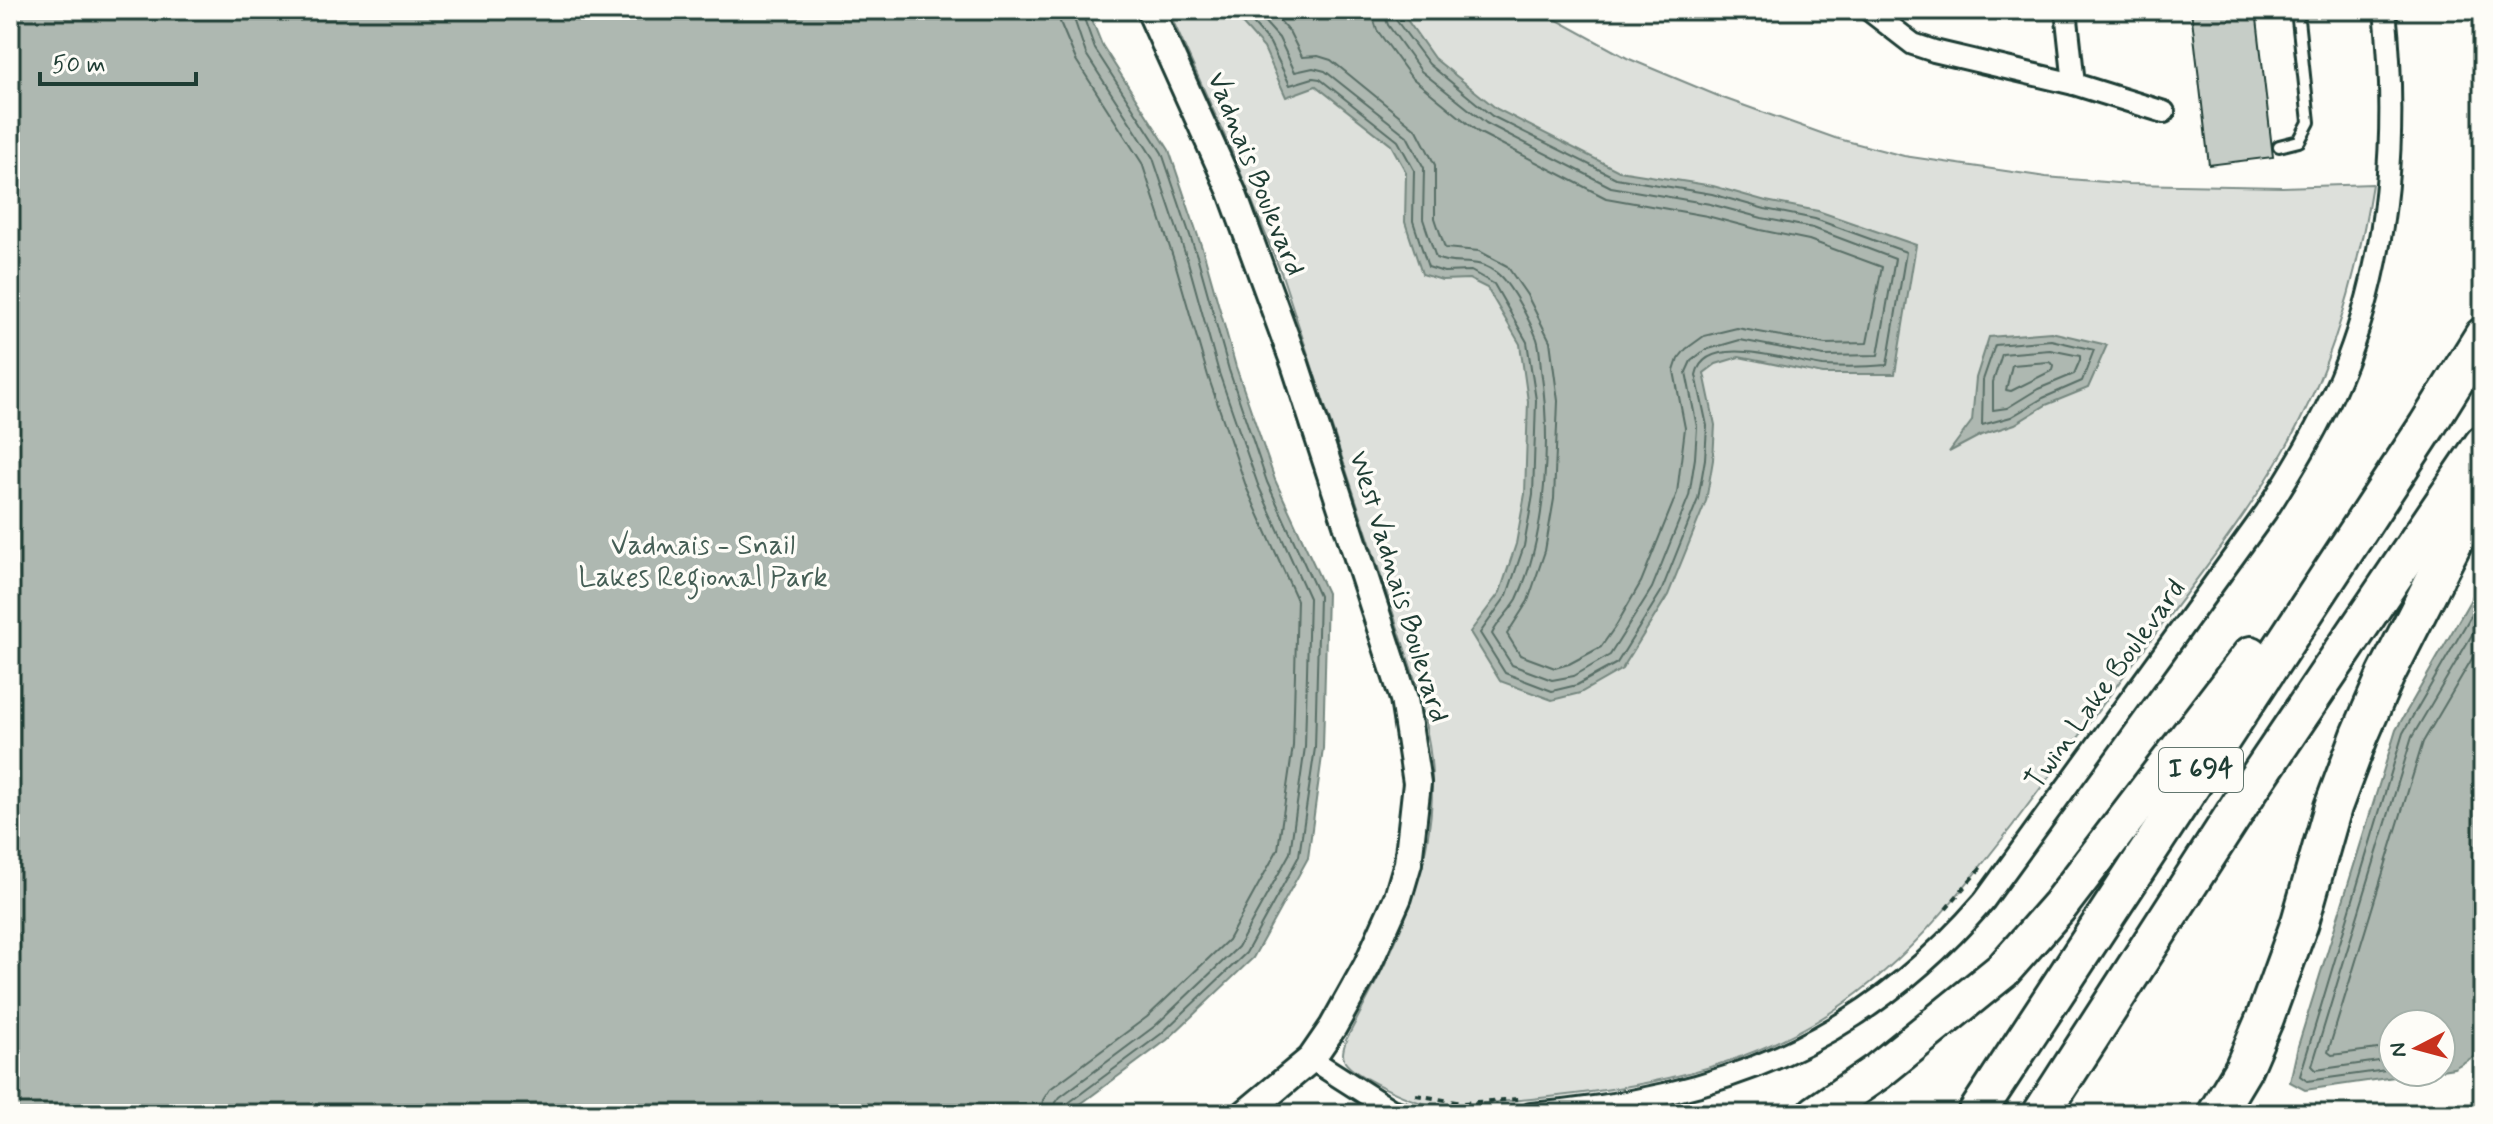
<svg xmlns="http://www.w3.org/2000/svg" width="2493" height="1124" font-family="Mynerve,sans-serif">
<rect width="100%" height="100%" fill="#fdfcf7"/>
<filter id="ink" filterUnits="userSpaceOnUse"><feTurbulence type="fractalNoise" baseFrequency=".0125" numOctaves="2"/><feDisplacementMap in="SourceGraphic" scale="16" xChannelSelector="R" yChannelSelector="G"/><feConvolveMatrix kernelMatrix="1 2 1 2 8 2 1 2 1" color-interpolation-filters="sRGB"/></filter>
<g filter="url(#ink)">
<path fill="#dde0db" stroke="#7e8e88" stroke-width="2" d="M1168,10H1539L1627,58L1723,98L1835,138L1904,156L2046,177L2128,184L2282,187L2372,184C2359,265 2338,347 2300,421C2255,510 2188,589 2129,669C2091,721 2052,773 2013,825C1956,899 1899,972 1817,1021C1713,1082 1591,1095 1474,1104C1458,1105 1443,1106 1427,1104C1410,1101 1354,1076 1345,1062C1341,1055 1344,1047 1346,1040C1390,956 1434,878 1432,780C1432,749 1424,719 1418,689L1282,275L1235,159Z"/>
<g fill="#aeb8b1" stroke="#75877f" stroke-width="2">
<path d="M10,10H1088L1102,45L1169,150L1205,257L1236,367L1275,480L1327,593L1323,749L1308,858L1253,958L1167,1040L1067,1114H10Z"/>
<path d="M1230,10H1400L1434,58L1497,109L1619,171L1713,186L1766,201L1818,211L1916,245L1895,374H1823L1739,357L1716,364L1704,373L1715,425L1713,460L1706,501L1668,595L1622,669L1580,693L1552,700L1500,681L1470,632L1500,592L1516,544L1525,494L1528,401L1520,344L1487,288L1469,279L1442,280L1422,274L1405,222L1406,172L1391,145L1316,86L1286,97L1264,48Z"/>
<path d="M2051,332L2107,345L2088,388L2046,405L2015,424L1981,435L1949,452L1972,421L1976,378L1989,337Z"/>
<path d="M2483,578V1051L2454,1068L2441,1070V1024H2393V1072H2429L2305,1090L2290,1082L2298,1046L2396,730Z"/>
</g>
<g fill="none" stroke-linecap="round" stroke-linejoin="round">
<g stroke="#586e66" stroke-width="2">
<path d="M1241,10L1270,43L1290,85L1313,78L1320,79L1398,141L1414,170L1413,221L1428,267L1444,272L1471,271L1494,284L1527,342L1536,400L1533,495L1524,546L1507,595L1480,633L1505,673L1552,691L1577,685L1617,663L1661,592L1698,499L1705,459L1707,426L1696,375C1705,330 1795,363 1823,366C1844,367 1866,367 1887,365L1906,252L1815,219L1765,209L1712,194L1616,178L1492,116L1429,64L1396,20L1393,10"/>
<path d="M1254,10L1279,38L1295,72L1313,68L1325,71L1407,136L1424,168L1423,219L1436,258C1457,268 1477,255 1499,275C1512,287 1531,323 1537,339C1540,348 1540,359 1541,369C1551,438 1547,535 1517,599C1510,611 1498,621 1492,634L1512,665L1552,680L1574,676L1610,655L1652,588L1689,496L1695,458L1697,427L1686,372L1691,361L1705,350L1740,340L1824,356L1878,355L1895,259L1813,228L1762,218L1710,204L1611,187L1486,123L1421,71L1388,25L1383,10"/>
<path d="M1270,10L1289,31L1302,57L1318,56L1331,60L1417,130L1435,165V218L1445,248L1479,251L1507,266L1527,295L1550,341L1558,401L1554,499L1545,551L1528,601L1507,634L1520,655L1555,668L1569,664L1601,647L1617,624L1641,582L1677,493L1685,428L1674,371L1678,359L1686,349L1704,336L1737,328L1825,344L1867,343L1882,267L1809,240L1760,230L1707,216L1606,198L1478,132L1411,77L1377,30L1371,10"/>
<path d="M2051,340L2094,350L2082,381L2043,398L2011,417L1982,425L1983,380L1995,345Z"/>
<path d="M2050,350L2080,356V360L2074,374L2038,389L2007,408L1993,410V382L2002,354Z"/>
<path d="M2049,362L2054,365L2053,370L2011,391L2006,390L2012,365Z"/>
<path d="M2393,1047L2332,1055L2328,1052L2423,742L2483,640"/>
<path d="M2393,1059L2316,1070L2312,1066L2412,737L2483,616"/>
<path d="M2393,1069L2307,1081L2300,1076L2403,733L2483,595"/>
<path d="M1041,1114L1043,1100L1050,1089L1147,1017L1228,940L1278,849L1293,746L1297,600L1247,489L1208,376L1176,266L1142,163L1076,60L1060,22L1059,10"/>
<path d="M1053,1114L1054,1105L1060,1097L1155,1026L1238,947L1290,853L1305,747L1309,598L1258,485L1219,373L1188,262L1153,158L1086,54L1071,10"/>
<path d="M1063,1114L1067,1104L1161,1034L1246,953L1299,856L1315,748L1319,596L1267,482L1229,370L1198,259L1162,153L1095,49L1081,10"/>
</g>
</g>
<path fill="#c6cdc7" stroke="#1f3d34" stroke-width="2" d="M2191,10H2256L2273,157L2209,165Z"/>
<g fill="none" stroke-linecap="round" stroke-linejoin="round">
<g stroke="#1f3d34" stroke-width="16">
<path id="service" d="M2279,146L2299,141L2309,122L2297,10"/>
</g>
<g stroke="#1f3d34" stroke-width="26">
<g id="minor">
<path d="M1869,10L1913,44L1934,51L2074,84L2164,112"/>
<path d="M2066,10L2074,84"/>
<path d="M1311,1059L1391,1110L1405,1114"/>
<path d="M1531,1114C1717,1099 1860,1045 1984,901L2266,512C2294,468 2320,425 2340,378C2389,261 2398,134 2385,10"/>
</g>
</g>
<g stroke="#1f3d34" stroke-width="32">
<path id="tertiary" d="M1150,10L1232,192L1295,364L1404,699L1417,783L1408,863L1398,897L1367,966L1333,1027L1311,1059L1245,1114"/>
</g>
<g stroke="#1f3d34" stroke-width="42">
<g id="motorway">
<path d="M1816,1114L1877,1072L2003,970L2060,905L2251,655"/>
<path d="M1976,1114L2427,426L2483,336"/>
<path d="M2041,1114L2252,786L2483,444"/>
<path d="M2216,1114L2243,1069L2265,1018L2300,922L2333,807L2360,735L2386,675L2483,484"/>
</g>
</g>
<g stroke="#1f3d34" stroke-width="4" stroke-dasharray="6 6" stroke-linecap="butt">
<path d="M1946,909L1981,867"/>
<path d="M1416,1095L1462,1103L1518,1099"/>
<path d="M2464,1114L2483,1103"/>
</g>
<use href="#service" stroke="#fdfcf7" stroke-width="10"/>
<use href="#minor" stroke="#fdfcf7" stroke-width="20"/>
<use href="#tertiary" stroke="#fdfcf7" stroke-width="26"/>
<use href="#motorway" stroke="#fdfcf7" stroke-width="36"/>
</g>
</g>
<g text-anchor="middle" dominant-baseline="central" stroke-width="7" stroke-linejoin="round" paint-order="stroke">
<rect fill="#fdfcf7" stroke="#62766e" stroke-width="2" x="2159" y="748" width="84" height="44" rx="6"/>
<g font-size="26" font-weight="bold" fill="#1f3d34">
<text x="2201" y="770">I 694</text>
</g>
<g font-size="28" fill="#1f3d34" stroke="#fdfcf7">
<text transform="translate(1255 174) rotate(68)">Vadnais Boulevard</text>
<text transform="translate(1398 587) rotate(73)">West Vadnais Boulevard</text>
<text transform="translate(2106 685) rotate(-54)">Twin Lake Boulevard</text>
</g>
<g font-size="28" fill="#455e55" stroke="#fdfcf7">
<text x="703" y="546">Vadnais - Snail<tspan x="703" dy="32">Lakes Regional Park</tspan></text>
</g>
</g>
<rect width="2493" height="1124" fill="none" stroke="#fdfcf7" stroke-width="40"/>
<rect x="20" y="20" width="2453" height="1084" fill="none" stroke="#1f3d34" stroke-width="3" filter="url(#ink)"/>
<g transform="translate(2417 1048) rotate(264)"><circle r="38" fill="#fdfcf7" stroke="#a4b0a9" stroke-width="2"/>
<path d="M0-6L14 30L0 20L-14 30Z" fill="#c8321e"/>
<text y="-12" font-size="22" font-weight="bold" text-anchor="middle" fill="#1f3d34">N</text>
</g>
<path d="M40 72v12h156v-12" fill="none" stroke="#1f3d34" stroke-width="4"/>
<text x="52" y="72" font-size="24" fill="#1f3d34" stroke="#fdfcf7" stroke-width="6" paint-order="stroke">50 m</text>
</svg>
